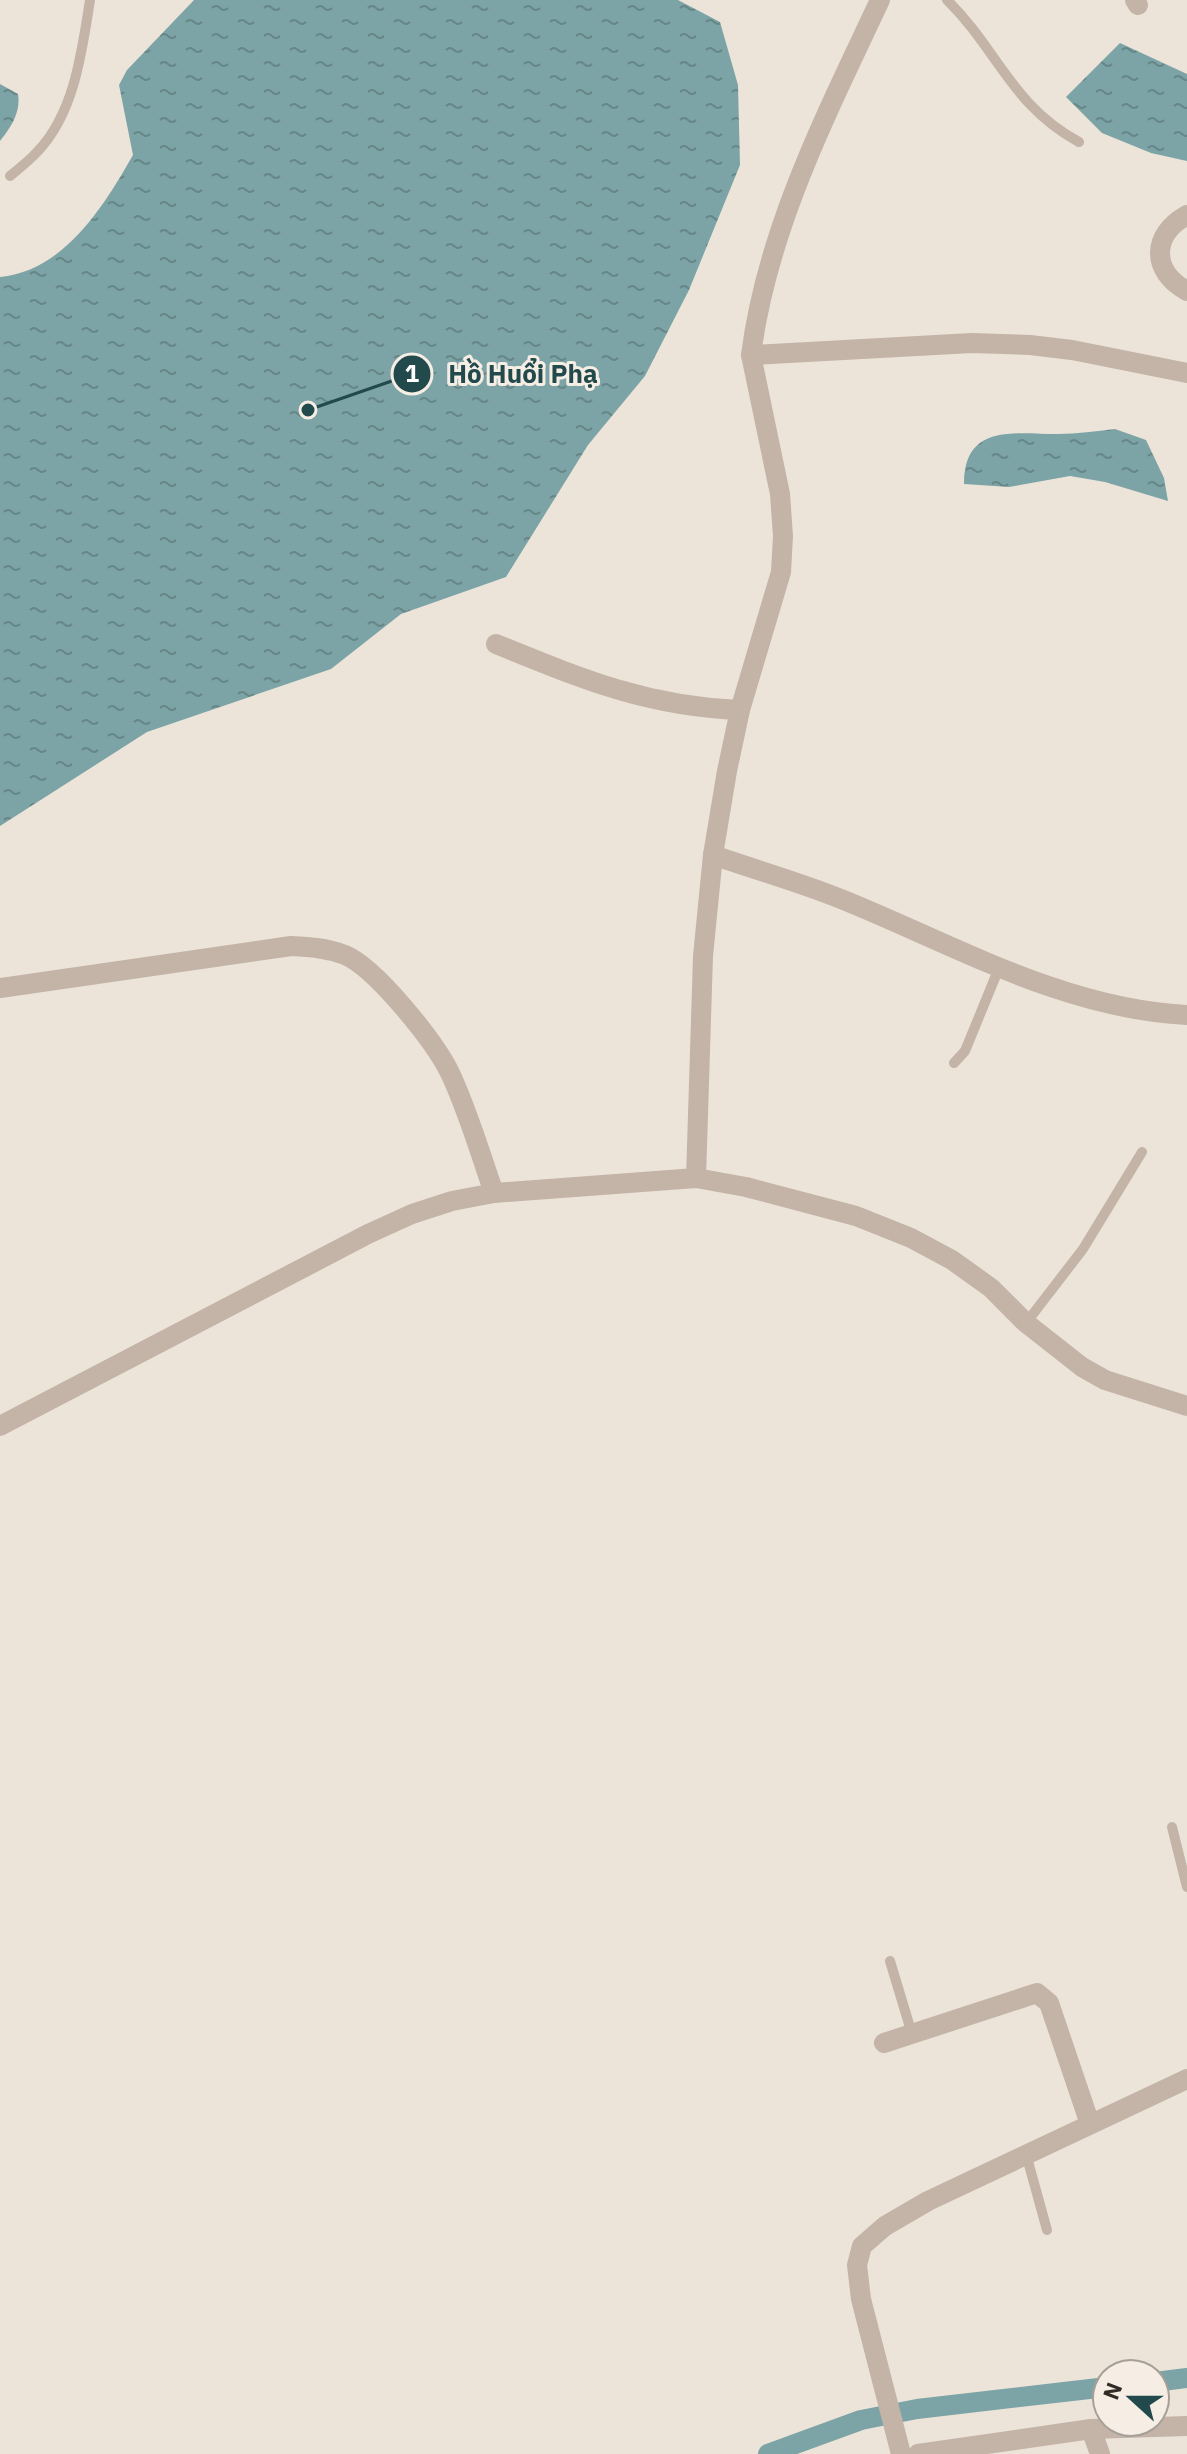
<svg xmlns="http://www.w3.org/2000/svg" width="1187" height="2454" font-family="'IBM Plex Sans',sans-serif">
<defs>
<pattern id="water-ripples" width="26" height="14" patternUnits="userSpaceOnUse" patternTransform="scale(2)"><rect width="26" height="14" fill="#7ca4a6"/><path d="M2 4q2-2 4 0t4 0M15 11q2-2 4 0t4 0" fill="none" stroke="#668687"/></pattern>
</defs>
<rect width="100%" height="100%" fill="#ede4d9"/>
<g fill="url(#water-ripples)">
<path d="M194,0H678L720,22L738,85L740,165L689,290L645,376L588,445L506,577L401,614L331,669L147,732L0,826V277C64,271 104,206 133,155L119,85L127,70Z"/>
<path d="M1120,43L1187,74V161L1151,153L1102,133L1066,97Z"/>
<path d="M0,84L18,94C21,112 11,127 0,141Z"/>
<path d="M1115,429L1146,440L1164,478L1168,501L1105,482L1070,476L1009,487L964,484C964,423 1015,434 1058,434C1077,434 1096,431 1115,429Z"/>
</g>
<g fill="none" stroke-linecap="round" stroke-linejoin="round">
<g stroke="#7ca4a6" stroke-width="20">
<path d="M1155,2382L1187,2378"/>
<path d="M768,2454L861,2420L917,2409L1107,2387"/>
</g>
<g stroke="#c3b4a7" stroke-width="10">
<path d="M947,0C998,50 1011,105 1079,142"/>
<path d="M10,176C20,168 30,160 38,151C75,112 82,50 90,0"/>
<path d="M954,1063L965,1051L999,968"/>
<path d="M1026,1323L1083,1249L1142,1152"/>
<path d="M1172,1827L1187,1887"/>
<path d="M890,1961L912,2034"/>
<path d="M1026,2154L1047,2230"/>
</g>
<g stroke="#c3b4a7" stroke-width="20">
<path d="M1135,0L1138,5"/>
<path d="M1187,215C1151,235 1151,271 1187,291"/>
<path d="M751,355L972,343L1030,345L1072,350L1187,373"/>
<path d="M496,644C582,679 646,706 740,710"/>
<path d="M713,855C756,870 799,882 841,899C953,944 1063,1009 1187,1015"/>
<path d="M0,988L291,946C310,947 327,948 345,955C376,968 435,1042 450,1073C468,1111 480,1153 494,1193"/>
<path d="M696,1178L703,956L713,855L727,771L740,710L781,572L783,536L780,494L751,355C767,229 827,113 880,0"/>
<path d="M884,2043L1037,1993L1049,2003L1090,2124"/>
<path d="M1091,2429L1100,2454"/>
<path d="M901,2454L861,2299L857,2265L862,2246L885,2226L928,2201L1187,2079"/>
</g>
<g stroke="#c3b4a7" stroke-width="20">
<path d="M0,1426L368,1234L412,1214L452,1201L494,1193L696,1178L746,1187L856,1216L911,1238L952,1260L991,1288L1026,1323L1082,1367L1105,1380L1187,1406"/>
<path d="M918,2454L1091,2429L1187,2426"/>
</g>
</g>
<path fill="none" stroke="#22494c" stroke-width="3" d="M308 410L412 374"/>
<g fill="#22494c" stroke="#f6eee4" stroke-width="3">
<circle cx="308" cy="410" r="8"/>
<circle cx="412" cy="374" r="20"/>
</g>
<g font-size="24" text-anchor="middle" font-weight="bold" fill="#fff">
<text x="412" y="382">1</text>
</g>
<g font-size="26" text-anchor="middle" font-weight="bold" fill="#22494c" stroke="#f6eee4" stroke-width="6" stroke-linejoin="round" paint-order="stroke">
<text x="523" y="383">Hồ Huổi Phạ</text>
</g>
<g transform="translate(1131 2398) rotate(291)"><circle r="38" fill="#f6eee4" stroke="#a7a098" stroke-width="2"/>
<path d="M0-6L14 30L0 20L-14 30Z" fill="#22494c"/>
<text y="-12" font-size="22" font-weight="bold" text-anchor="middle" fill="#312a26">N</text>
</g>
</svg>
